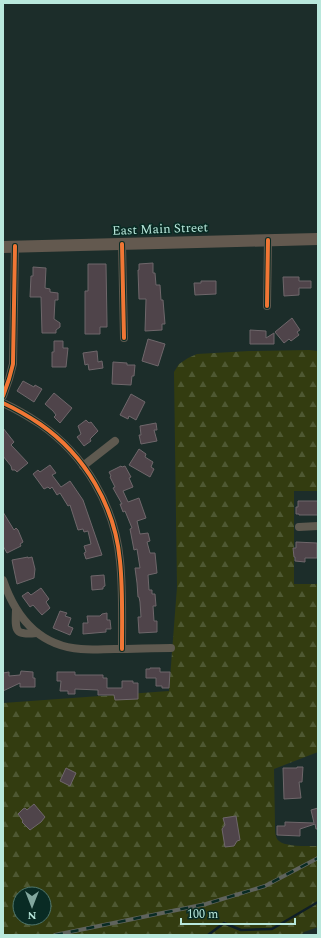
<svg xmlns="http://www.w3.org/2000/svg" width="321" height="938" font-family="Spectral,serif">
<defs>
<pattern id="forest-firs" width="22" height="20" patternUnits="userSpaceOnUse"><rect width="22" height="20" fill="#333c10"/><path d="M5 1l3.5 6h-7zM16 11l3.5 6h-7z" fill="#4e5832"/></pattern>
</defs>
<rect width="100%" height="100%" fill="#1c2d2a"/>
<path fill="url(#forest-firs)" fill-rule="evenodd" d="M309,350L318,351V491H294V584H318V752L274,769L275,826C275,831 275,838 279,841C285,847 310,846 318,846V927L304,932L301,935H3V703L169,691L177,587L174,372L179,364L188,358L197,354L249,351ZM20,894H44V918H20Z"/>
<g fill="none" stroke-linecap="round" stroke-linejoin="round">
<path stroke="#0f1e27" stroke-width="2.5" d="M208,935L224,923L241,930L272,929L318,902"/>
</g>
<g fill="#4f444a" stroke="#6f676b">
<path d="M153,263V273H155L156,285H160L161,300H163L165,324H162V330L145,331L146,299H139L138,270H139V264Z"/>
<path d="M88,264H106L107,323V327H100V334H85V291H88Z"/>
<path d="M33,267L46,268L45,288L50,289V292L58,293V300H55L54,319L60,323V327L56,330V333H42L41,297H30L31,276H33Z"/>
<path d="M283,277H299V281H311V288H299V295L284,296Z"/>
<path d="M201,281H216V294L195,295L194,283H201Z"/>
<path d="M292,318L300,330L297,332L299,335L291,341L289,339L284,343L275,332Z"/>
<path d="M250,330L266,331V338L274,333V344H250Z"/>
<path d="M148,339L165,344L158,366L142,361Z"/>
<path d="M54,341H63V348H68L66,367H52V352H54Z"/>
<path d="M97,351L98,362L102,361L103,368L89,370L88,364L85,365L83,353Z"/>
<path d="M113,362L127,363V365H135L134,376H132L131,385L112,384Z"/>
<path d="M23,381L34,387L35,385L42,389L34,402L17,391Z"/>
<path d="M54,393L72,408L60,423L54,417L56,415L53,411L45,404Z"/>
<path d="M131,394L145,402L136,420L129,416L128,419L120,415Z"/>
<path d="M86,420L89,423L91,422L98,431L90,439L91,441L84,446L77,437L81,434L78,426Z"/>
<path d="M156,423L157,430H154L157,441L141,444L139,435H141L140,426Z"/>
<path d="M3,428L14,442L11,445L12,446L28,463L17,472L15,470H12L11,466L3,456Z"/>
<path d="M139,449L146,454L145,457L153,462L151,467L154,469L150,477L129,465Z"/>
<path d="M50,465L56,473L52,475L61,487L70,481L83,500L102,555L86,559L84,553L86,552L84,546L91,544L88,531L84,532L83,529L78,530L70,505L68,506L60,493L57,495L52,487L50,489L48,487L44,489L33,474L38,470L40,472Z"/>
<path d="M121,466L122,467L125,466L131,477L129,478L133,487L123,491L128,502L139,498L146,518L137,521L140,534L148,533L150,541L147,542L150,553H155L157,573L148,575L149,590H152V594H155L156,606H153L154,621H157V632L139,633L138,617H141L140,602L139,597H138L137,583L135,568H140L137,549L134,550L130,529L132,528L125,511L123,512L120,504H122L113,488L115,487L110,477L111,476L109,472Z"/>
<path d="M298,501H318V515H299V514H296V507H298Z"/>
<path d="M3,512L14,530L16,528L18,530L23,542L20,544L21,546L7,553L3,546Z"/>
<path d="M296,542L317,543V558H305V562L295,561V557H294L293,548H296Z"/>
<path d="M28,557V558L32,557L35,569L34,578L17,584L12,560Z"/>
<path d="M104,575L105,586L103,587V589L92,590L91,576Z"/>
<path d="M41,588L49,599L46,602L50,608L42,615L33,605L30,607L22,596L28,592L31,595Z"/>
<path d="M60,611L67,613L65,616L71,618L68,626L73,628L70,635L53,628Z"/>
<path d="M107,613V620H110L111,629H106V632L83,634V623H88L87,616H100L102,614Z"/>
<path d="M150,668H160V672H170L169,688H162V686H156V678H146V669H150Z"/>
<path d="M21,671L33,672V678H35V687H20V683L3,691V673L9,672V676L20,675Z"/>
<path d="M57,672H75V675H103V678H107V688H122V681H133V683H138V699L115,700L114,695H98V690L75,689V694H68V691H60L61,681H57Z"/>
<path d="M297,767H303L302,782H299L301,798L284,799L283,768H297Z"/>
<path d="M66,768L76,773L70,786L60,781Z"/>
<path d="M34,804L45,817L41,822L30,830L22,822L23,821L18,814L23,809L25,808L27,810Z"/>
<path d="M318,808V829H316L315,824L300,829V836L277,835V826H285V822L314,823L311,810Z"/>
<path d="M236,816L240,840L237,841L234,846L225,847L222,829L225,825L223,818Z"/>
</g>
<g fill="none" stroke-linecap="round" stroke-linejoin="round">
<g stroke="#5f5a50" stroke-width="8">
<path d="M122,244L124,338"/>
<path d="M267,306L268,240"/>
<path d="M3,396L9,379L13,364L15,246"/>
<path d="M3,403C16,409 28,416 40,424C85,455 115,506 120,561C123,590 122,620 122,649"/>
<path d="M83,466L115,441"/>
<path d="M299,527L318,526"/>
<path d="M3,580C16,618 39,646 81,649C92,650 104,649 115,649C134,649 152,648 171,648"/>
<path d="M16,610C15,632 15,635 37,633"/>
</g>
<path stroke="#63594f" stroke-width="12" d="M3,247L318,239"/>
<g stroke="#5f635d" stroke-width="4">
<path id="rail" d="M55,935L206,904L265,886L318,858"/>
</g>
<use href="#rail" stroke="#092b24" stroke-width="2.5" stroke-dasharray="8" stroke-linecap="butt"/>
<g stroke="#092b24" stroke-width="6">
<g id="cycleway">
<path d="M122,244L124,338"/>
<path d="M267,306L268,240"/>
<path d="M3,396L9,379L13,364L15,246"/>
<path d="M3,403C16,409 28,416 40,424C85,455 115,506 120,561C123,590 122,620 122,649"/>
</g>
</g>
<use href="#cycleway" stroke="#f07635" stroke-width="4"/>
</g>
<g text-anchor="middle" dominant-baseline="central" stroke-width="3.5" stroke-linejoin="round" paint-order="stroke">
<g font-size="13" fill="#b9e8dc" stroke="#092b24">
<text transform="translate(160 229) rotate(-2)">East Main Street</text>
</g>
</g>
<rect width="321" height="938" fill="none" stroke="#b9e8dc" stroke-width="8"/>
<g transform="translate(32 906) rotate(180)"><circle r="19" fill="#092b24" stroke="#4f776e"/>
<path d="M0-3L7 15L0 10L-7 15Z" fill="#82a79e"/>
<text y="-6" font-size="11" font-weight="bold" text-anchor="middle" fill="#b9e8dc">N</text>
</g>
<path d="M181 918v6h114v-6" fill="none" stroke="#b9e8dc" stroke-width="2"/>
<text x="187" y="918" font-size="12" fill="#b9e8dc" stroke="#092b24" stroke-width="3" paint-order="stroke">100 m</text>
</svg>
